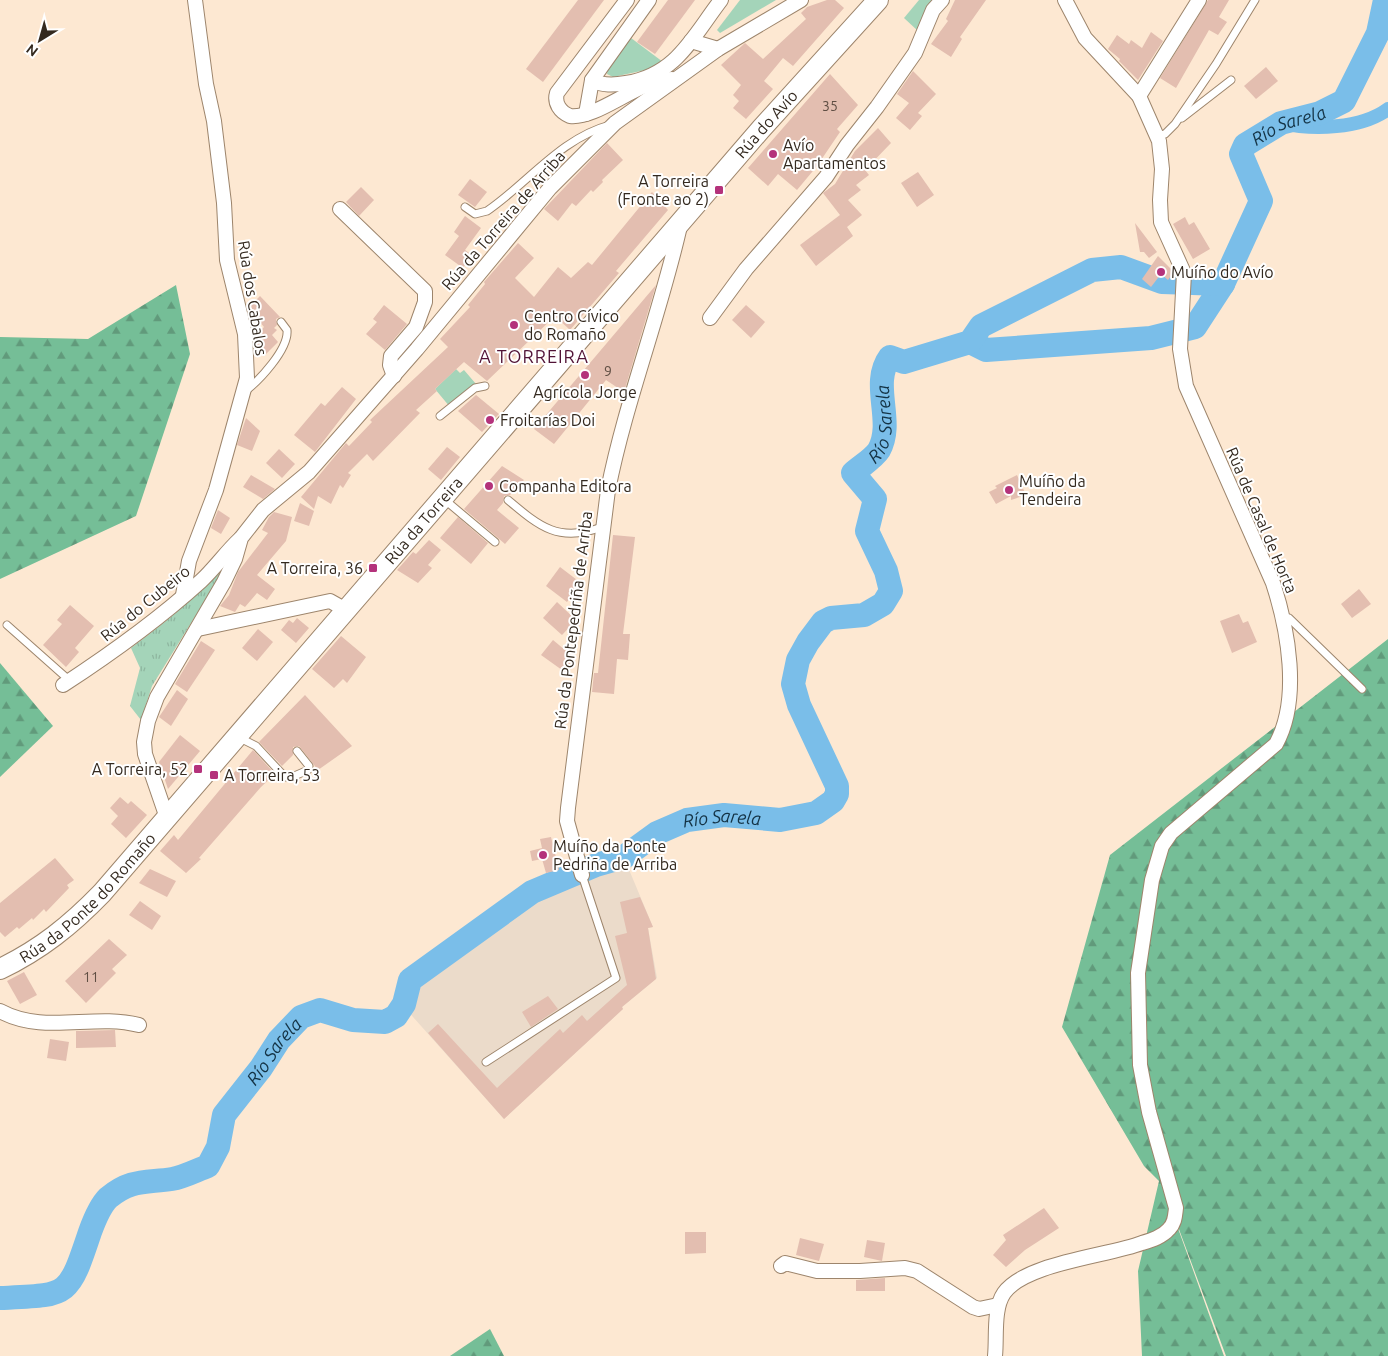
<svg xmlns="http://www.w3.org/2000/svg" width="1388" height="1356" font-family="Ubuntu,sans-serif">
<defs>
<pattern id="forest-firs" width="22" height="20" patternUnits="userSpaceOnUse" patternTransform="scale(1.25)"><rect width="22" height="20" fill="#75be97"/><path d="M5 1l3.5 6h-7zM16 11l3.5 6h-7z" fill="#619a7b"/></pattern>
<pattern id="park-tufts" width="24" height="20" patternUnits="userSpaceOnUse" patternTransform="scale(1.25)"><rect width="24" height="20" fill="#a4d4b9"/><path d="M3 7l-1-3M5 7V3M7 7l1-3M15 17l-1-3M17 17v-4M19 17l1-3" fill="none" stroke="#8eb69f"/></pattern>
</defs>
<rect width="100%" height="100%" fill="#fde8d2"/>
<path fill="#ebdbca" d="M625,860L653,927L648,928L657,978L622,1007L623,1009L504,1119L405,1008L416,982L459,949L529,900L595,869Z"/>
<g fill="#a4d4b9">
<path d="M740,0H776L720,33L717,30Z"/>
<path d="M919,0H932L918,31L904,18Z"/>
<path d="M631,38L663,62L655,68L613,77L607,74L608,68Z"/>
<path d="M456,369L460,373L464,370L476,384L450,407L435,389Z"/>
</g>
<g fill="url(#forest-firs)">
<path d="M176,285L190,354L136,516L0,579V337L88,339Z"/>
<path d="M1388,639V1356H1226L1157,1170L1224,1356H1142L1138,1271L1159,1181L1144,1166L1062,1027L1110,855Z"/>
<path d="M0,663L53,726L0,777Z"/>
<path d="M490,1329L504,1356H450Z"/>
</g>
<path fill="url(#park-tufts)" d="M225,564L227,565L152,686L141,720L130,706L140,668L131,648C164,623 198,597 225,564Z"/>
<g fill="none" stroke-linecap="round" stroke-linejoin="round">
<path stroke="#7abee9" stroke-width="14" d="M1281,123C1313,130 1361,129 1388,109"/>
<g stroke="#7abee9" stroke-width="24">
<path d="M970,342L986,350L1151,338L1195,327L1223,284"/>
<path id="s1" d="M0,1298C69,1295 68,1298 90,1232C94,1221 100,1206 108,1198C131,1179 145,1183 172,1179C184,1177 197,1170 208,1166L218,1147L224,1115L261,1068L279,1040L301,1017L320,1010L353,1020L385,1022L396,1016L404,1004L410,980L532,892L596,865L624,857L657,833L687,820L724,815L780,820L816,813L833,801L837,794V786L799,705L793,684L798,660L808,642L823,622L831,618L864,615L883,604L891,591L886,571L867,531L875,499L853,473C861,466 874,458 879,450C895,421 870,384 890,357L904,362L970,342L981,326L1092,270L1121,267L1162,282L1223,284L1261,201L1241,154L1245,145L1281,123L1320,113L1344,101L1378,33L1385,0"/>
</g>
</g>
<g fill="#e3beb0">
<path d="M578,0H604L543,82L526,69Z"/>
<path d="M668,0H695L655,54L637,42Z"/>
<path d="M827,0H835L844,8L793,66L783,58L764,81L773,89L746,119L733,108L739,101L733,95L741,85L721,65L745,43L763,59L806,19L801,13L807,7Z"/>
<path d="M955,0H986L960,37L962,39L951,57L931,44L948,21L946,19Z"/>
<path d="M1208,0H1229L1219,17L1227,22L1218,35L1209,30L1176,88L1160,78Z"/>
<path d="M1151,32L1163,41L1138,80L1119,61L1120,59L1108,49L1117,35L1129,44L1131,40L1142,48Z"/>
<path d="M1266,67L1278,81L1256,99L1244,86Z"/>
<path d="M913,71L936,94L918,113L922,116L910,130L896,118L909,103L897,94Z"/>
<path d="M830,74L858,105L837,129L840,132L817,166L797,190L778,174L768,186L748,168Z"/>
<path d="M878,128L891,143L865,170L869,175L856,185L861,190L848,200L862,215L847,227L853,236L816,266L800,245L840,215L823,193L835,184L855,151Z"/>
<path d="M607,143L623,160L602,180L603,182L593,192L591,190L576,206L572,203L558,221L544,209Z"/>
<path d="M918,172L934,195L917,207L901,183Z"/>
<path d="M470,179L487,192L475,207L458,195Z"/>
<path d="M361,187L374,200L359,216L346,202Z"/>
<path d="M652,192L668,210L616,271L619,273L570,330L555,316L487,381L464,362L435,389L437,391L416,410L420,413L373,461L367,454L348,473L351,475L343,488L340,485L331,504L318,496L314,509L301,497L346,443L349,446L372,422L370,420L448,347L440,339L470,307L468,305L485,284L484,282L518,243L534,258L515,278L534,297L558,267L571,278L588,262L592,265Z"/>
<path d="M465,216L481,228L465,250L472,255L463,268L445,255L459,236L454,232Z"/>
<path d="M1185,217L1189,225L1194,222L1210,249L1193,259L1173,224Z"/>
<path d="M1135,223L1157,252L1149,258L1144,252H1140Z"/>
<path d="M1158,256L1174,272L1168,280L1161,274L1151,287L1142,279Z"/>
<path d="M656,285L624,392L606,380L554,444L534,429Z"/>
<path d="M260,296L280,317L276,319L277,325L274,328L277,330L272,335L278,342L265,355L254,344V337L264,327L248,308Z"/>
<path d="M384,305L407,324L385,350L366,334L377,322L373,319Z"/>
<path d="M746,305L765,322L751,338L732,320Z"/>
<path d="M342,387L356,399L315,452L294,435L321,403L325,406Z"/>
<path d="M476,395L499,414L482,432L458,411Z"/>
<path d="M246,418L260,431L252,451L237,445Z"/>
<path d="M447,447L460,457L441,480L428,469Z"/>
<path d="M279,449L295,464L282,478L266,463Z"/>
<path d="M502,466L524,480L510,495L504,496L503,503L497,510L519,528L505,544L464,509Z"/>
<path d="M251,475L275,489L263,499L243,487Z"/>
<path d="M1017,475L1026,495L1011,500V496L996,504L989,492L997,488L995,486Z"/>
<path d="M300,503L314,511L309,526L294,521Z"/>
<path d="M218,510L230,518L221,534L211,528Z"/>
<path d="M274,512L292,517L286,541L257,575L275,589L267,600L257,593L245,607L240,604L235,612L220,606L229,595L238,572L268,533L262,530L269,517Z"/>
<path d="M458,517L488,543L471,564L440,538Z"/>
<path d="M613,535L635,537L623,634H630L628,660L617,659L614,694L592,692L594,673H598Z"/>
<path d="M429,540L441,550L428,565L432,568L418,583L397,570L413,552L416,554Z"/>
<path d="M560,567L581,583L567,602L546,586Z"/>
<path d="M1359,589L1371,604L1352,618L1341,604Z"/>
<path d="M557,602L576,620L562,635L543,618Z"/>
<path d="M70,605L94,626L75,648L79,652L66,667L43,645L62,624L57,620Z"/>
<path d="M1239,614L1243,623L1248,621L1257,642L1232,653L1220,621Z"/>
<path d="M297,618L309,628L296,643L281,630L289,620L293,623Z"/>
<path d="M258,629L273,642L257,661L242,648Z"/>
<path d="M341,636L366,657L347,683L343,679L334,688L312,669Z"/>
<path d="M553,640L571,655L569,675L541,655Z"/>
<path d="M201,641L215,650L187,692L175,684Z"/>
<path d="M177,690L188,699L171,726L159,717Z"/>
<path d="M305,695L352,746L318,770L299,746L293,747V755L282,766L259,742Z"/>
<path d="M180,735L200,751L168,789L159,762Z"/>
<path d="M253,750L275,774L261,787L199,858L201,859L186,873L160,851L174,835L178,840Z"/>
<path d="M120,797L128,804L131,801L147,815L126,838L111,824L118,816L110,808Z"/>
<path d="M551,837L559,870L546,873L542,859L532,861L530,851L542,848L540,839Z"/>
<path d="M55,858L74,880L67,885L69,888L46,912L44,909L33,920L32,918L19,929L17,927L5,937L0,932V903Z"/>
<path d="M150,869L176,881L167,897L139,883Z"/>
<path d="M640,897L653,927L648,928L656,979L622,1007L623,1009L504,1119L428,1033L438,1024L497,1088L560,1029L563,1033L582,1015L587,1021L627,985L615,936L627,933L620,902Z"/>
<path d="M140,901L161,916L152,930L129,915Z"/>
<path d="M109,939L127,955L112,969L116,973L86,1003L65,981Z"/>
<path d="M24,972L37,995L20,1004L7,981Z"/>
<path d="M548,996L558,1009L531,1027L522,1012Z"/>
<path d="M115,1030L116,1047L76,1048V1031Z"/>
<path d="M50,1039L69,1042L66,1061L47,1058Z"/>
<path d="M1044,1208L1059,1228L1025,1250L1006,1267L993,1255L1006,1240L1003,1235Z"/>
<path d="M685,1232H706V1253L685,1254Z"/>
<path d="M800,1238L824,1244L819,1261L796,1255Z"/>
<path d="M867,1240L885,1243L882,1261L864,1257Z"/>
<path d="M885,1278V1291H856V1280Z"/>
</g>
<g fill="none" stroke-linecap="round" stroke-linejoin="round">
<g stroke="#9d856c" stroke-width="9">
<g id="service">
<path d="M1182,118L1231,80"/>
<path d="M1157,136L1165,134L1175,124L1216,64L1255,0"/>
<path d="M465,207L475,214L487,211C528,183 561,138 610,125"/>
<path d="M244,392C259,381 289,349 287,330L281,322"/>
<path d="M440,416L475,388L485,386"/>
<path d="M445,500L495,542"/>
<path d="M508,500C540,527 559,543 602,527"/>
<path d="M1282,617L1289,618L1362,689"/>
<path d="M7,625L69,680"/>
<path d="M240,738L256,746L285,777H292L308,770L309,766L297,751"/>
<path d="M486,1062L616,978L582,875"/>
</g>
</g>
<g stroke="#9d856c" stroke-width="16">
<g id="minor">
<path d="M627,0L557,93C554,103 560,112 570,116C599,119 639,79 672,79"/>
<path d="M691,41L718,49"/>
<path d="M592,80C602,86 614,85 626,83C676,75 692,38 721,0"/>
<path d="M1139,96L1199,0"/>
<path d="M586,114L592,80L649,0"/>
<path d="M340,209L425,291V302L416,327L391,356L390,365L394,376"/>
<path d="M710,318L746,269L826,177L847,145L877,107L915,53L933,10L942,0"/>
<path d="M183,595L189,561L216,490L247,378L245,334L227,260L224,203L214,121L206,84L195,0"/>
<path d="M198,629L330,601L346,610"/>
<path d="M63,685C112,653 158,620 201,581C215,568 226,552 240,539"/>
<path d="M167,818L145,754L144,742L148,721L157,697L224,582L235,559L241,538L263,510L309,472L417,349L550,188L615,123L718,49L801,0"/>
<path d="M582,875L567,821L568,808L608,490C626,400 660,315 680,226"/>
<path d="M0,1011C44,1035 93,1013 139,1025"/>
<path d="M781,1266L785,1263L817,1271H860L905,1268L917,1271L973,1307L979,1309L998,1305"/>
<path d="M995,1356C997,1337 993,1309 1004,1293C1025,1263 1108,1256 1142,1243C1152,1240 1162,1237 1169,1229C1175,1223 1175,1216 1176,1208L1149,1112L1140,1065L1138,973L1152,880L1162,846L1171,833L1276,744C1301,699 1288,629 1273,583L1186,386L1180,349L1184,273L1161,222L1160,200L1162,169L1159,141L1139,96L1085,38L1065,0"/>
</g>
</g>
<g stroke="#9d856c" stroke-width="22">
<g id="secondary">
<path id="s2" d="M0,969C40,950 71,925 102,893L761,129L878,0"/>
</g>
</g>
<use href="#service" stroke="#fff" stroke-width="7"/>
<use href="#minor" stroke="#fff" stroke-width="14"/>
<use href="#secondary" stroke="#fff" stroke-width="20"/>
</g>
<g fill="#b4327b" stroke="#fff" stroke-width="2">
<circle cx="773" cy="154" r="5"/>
<rect x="714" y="185" width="10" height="10" rx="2.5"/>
<circle cx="1161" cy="272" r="5"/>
<circle cx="514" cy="325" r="5"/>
<circle cx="585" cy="375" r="5"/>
<circle cx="490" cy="420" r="5"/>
<circle cx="489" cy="486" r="5"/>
<circle cx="1009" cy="490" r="5"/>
<rect x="368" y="563" width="10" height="10" rx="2.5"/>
<rect x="193" y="764" width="10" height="10" rx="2.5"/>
<rect x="209" y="770" width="10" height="10" rx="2.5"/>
<circle cx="543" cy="855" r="5"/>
</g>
<g text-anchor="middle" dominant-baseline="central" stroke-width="4" stroke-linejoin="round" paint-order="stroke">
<g font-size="14" fill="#5f4e43">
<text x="830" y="106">35</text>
<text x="608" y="371">9</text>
<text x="91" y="977">11</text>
</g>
<g font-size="16" fill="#33291f" stroke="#fff">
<text stroke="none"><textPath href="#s2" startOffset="1144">Rúa do Avío</textPath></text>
<text transform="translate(503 220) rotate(-49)">Rúa da Torreira de Arriba</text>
<text transform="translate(253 298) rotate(81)">Rúa dos Cabalos</text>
<text stroke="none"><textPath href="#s2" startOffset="620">Rúa da Torreira</textPath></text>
<text transform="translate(1262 520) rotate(67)">Rúa de Casal de Horta</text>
<text transform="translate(145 603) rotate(-39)">Rúa do Cubeiro</text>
<text transform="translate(573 620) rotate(-83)">Rúa da Pontepedriña de Arriba</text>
<text stroke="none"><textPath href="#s2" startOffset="114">Rúa da Ponte do Romaño</textPath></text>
</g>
<g font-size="16" fill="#33291f" stroke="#fff" text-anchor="start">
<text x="783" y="145">Avío<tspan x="783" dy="18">Apartamentos</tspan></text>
<text x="709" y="181" text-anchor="end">A Torreira<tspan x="709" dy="18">(Fronte ao 2)</tspan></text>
<text x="1171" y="272">Muíño do Avío</text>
<text x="524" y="316">Centro Cívico<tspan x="524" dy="18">do Romaño</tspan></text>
<text x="585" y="392" text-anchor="middle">Agrícola Jorge</text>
<text x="500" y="420">Froitarías Doi</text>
<text x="1019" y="481">Muíño da<tspan x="1019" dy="18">Tendeira</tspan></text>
<text x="499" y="486">Companha Editora</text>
<text x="363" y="568" text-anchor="end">A Torreira, 36</text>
<text x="188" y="769" text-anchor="end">A Torreira, 52</text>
<text x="224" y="775">A Torreira, 53</text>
<text x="553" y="846">Muíño da Ponte<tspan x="553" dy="18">Pedriña de Arriba</tspan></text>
</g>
<g font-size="18" font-style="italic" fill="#143345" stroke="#fff">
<text stroke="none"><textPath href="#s1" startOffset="2165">Río Sarela</textPath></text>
<text stroke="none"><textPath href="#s1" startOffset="1534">Río Sarela</textPath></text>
<text stroke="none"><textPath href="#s1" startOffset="948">Río Sarela</textPath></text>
<text stroke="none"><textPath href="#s1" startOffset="408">Río Sarela</textPath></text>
</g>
<g font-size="18" letter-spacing="1" fill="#511336" stroke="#fff">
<text x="534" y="356">A TORREIRA</text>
</g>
</g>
<g transform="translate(40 40) rotate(217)" stroke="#ffffff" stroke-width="4" paint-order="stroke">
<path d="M0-4L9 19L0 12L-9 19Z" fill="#33291f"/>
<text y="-8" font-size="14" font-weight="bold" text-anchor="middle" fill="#33291f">N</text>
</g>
</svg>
